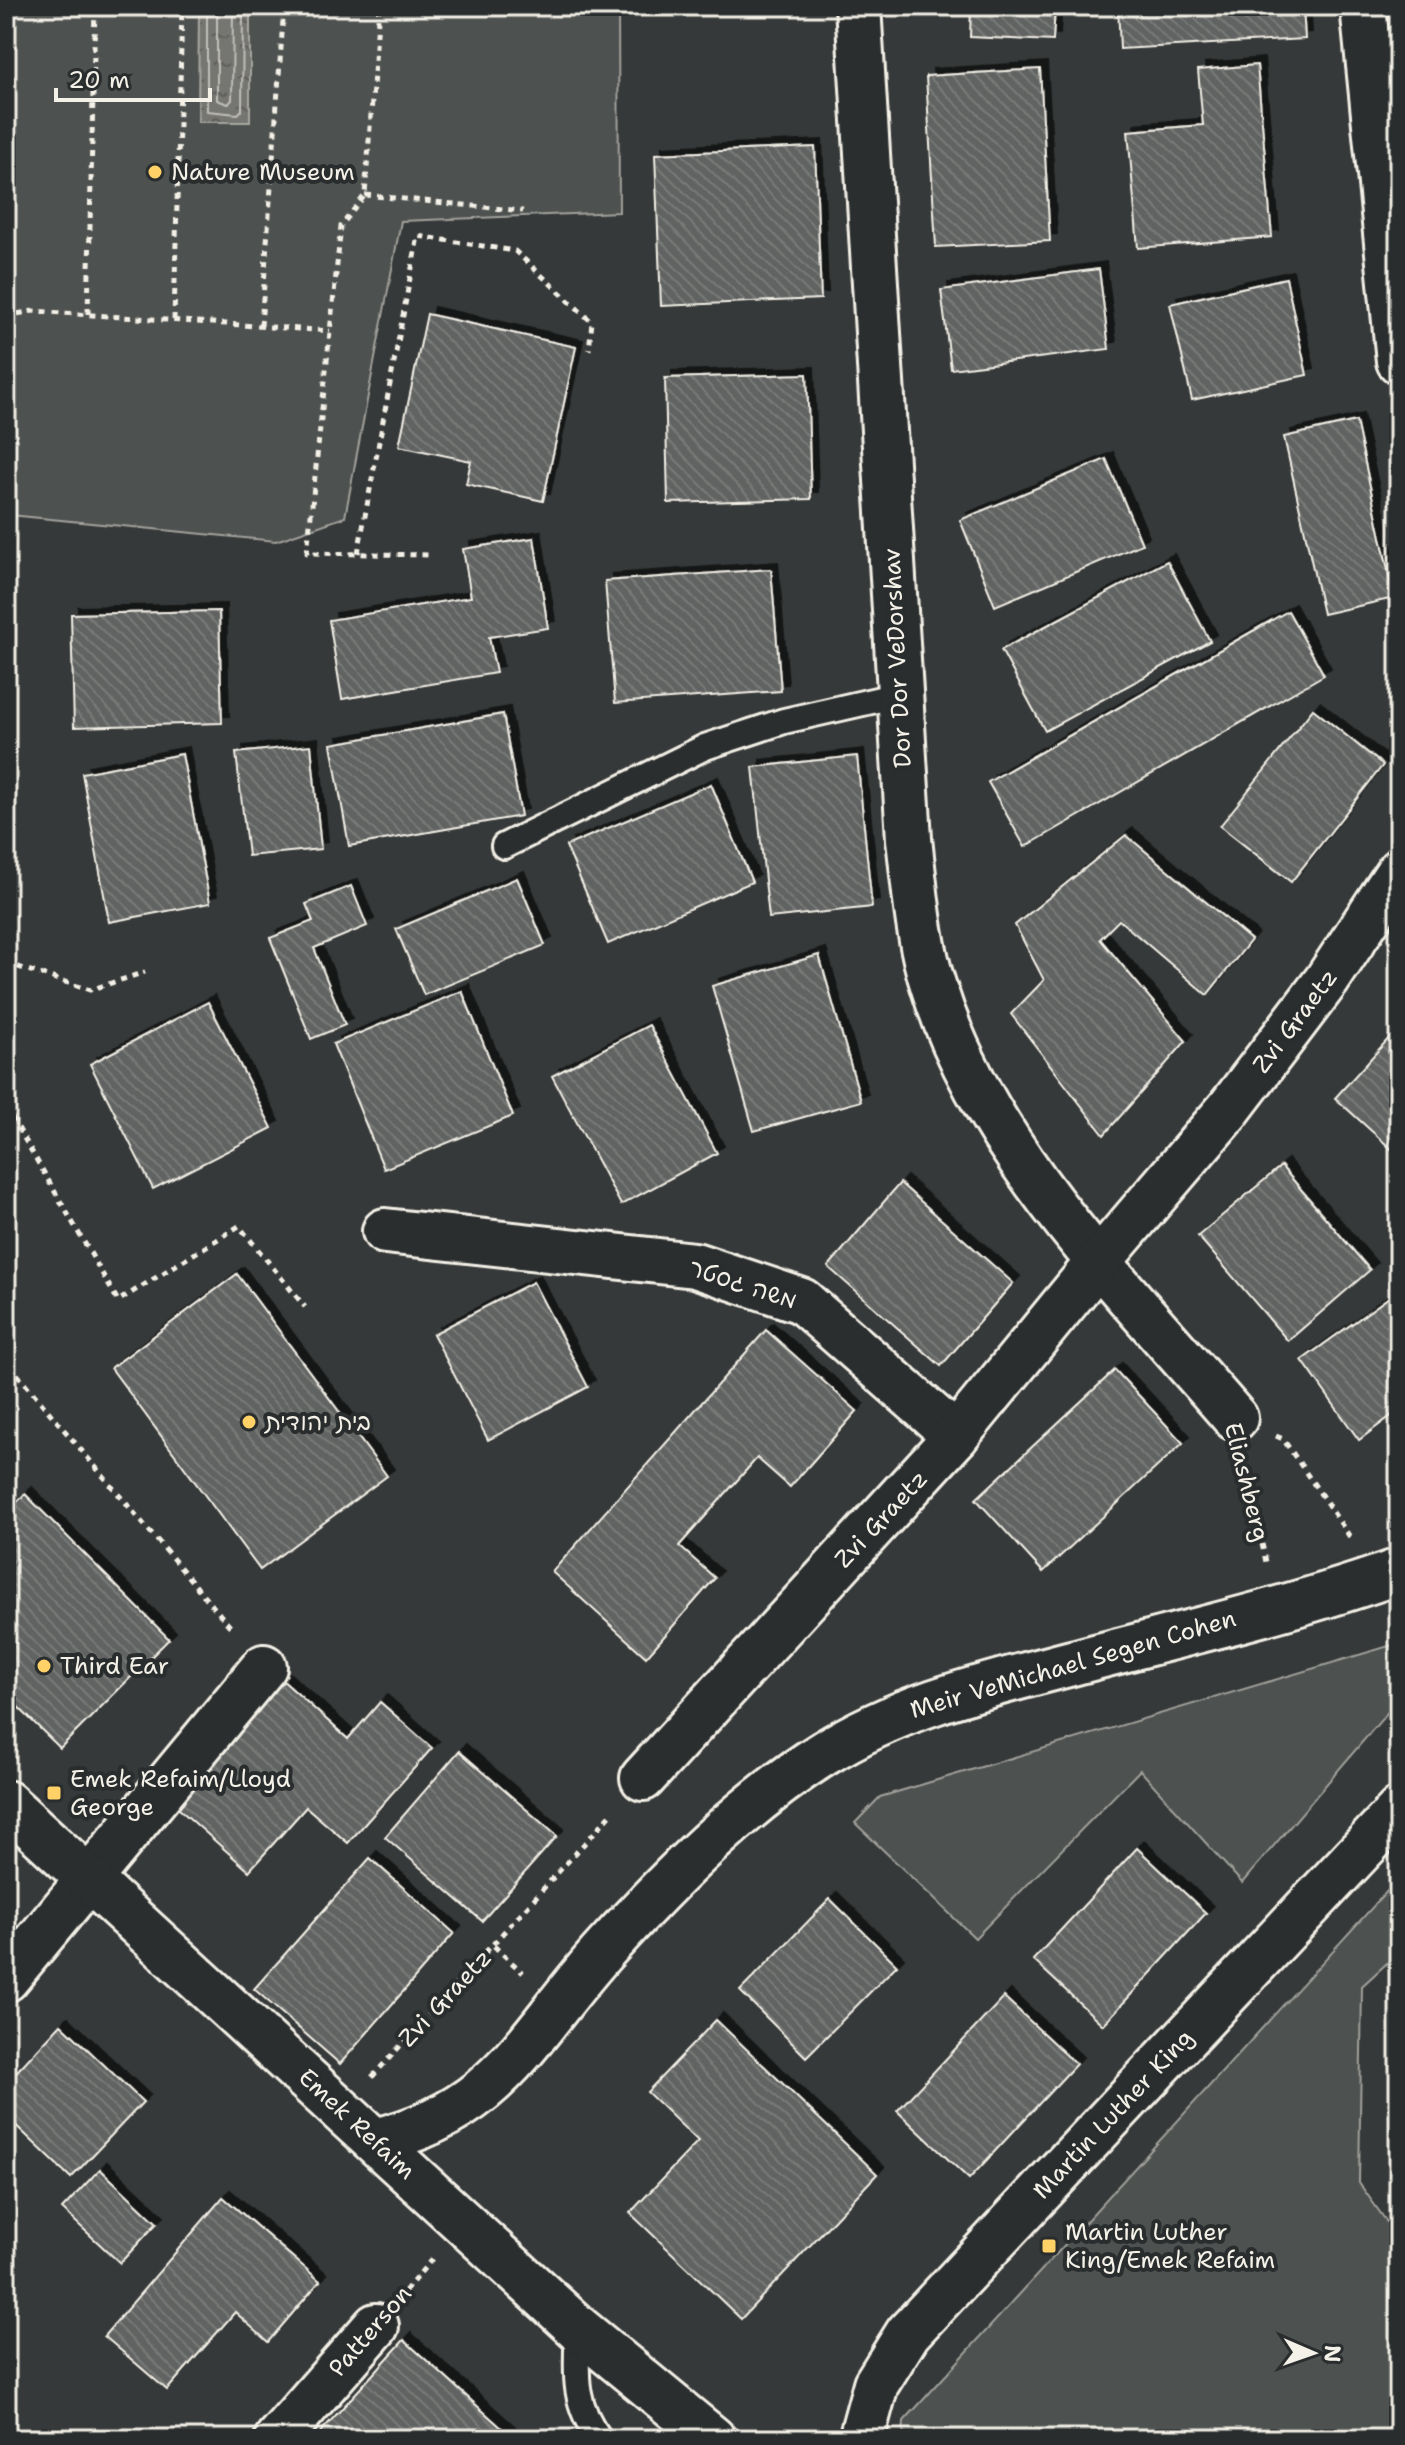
<svg xmlns="http://www.w3.org/2000/svg" width="1405" height="2445" font-family="'Shantell Sans','Playpen Sans Hebrew',sans-serif">
<defs>
<pattern id="water-ripples" width="26" height="14" patternUnits="userSpaceOnUse" patternTransform="scale(2)"><rect width="26" height="14" fill="#757572"/><path d="M2 4q2-2 4 0t4 0M15 11q2-2 4 0t4 0" fill="none" stroke="#5f5e5c"/></pattern>
<pattern id="building-back-hatch" width="6" height="6" patternUnits="userSpaceOnUse" patternTransform="scale(2)"><rect width="6" height="6" fill="#616362"/><path d="M-1 5l2 2M0 0l6 6M5-1l2 2" fill="none" stroke="#787a78"/></pattern>
<filter id="shadow"><feDropShadow dx="7" dy="-7" stdDeviation="0" flood-color="#0009"/></filter>
</defs>
<rect width="100%" height="100%" fill="#363939"/>
<filter id="ink" filterUnits="userSpaceOnUse"><feTurbulence type="fractalNoise" baseFrequency=".0125" numOctaves="2"/><feDisplacementMap in="SourceGraphic" scale="16" xChannelSelector="R" yChannelSelector="G"/><feConvolveMatrix kernelMatrix="1 2 1 2 8 2 1 2 1" color-interpolation-filters="sRGB"/></filter>
<g filter="url(#ink)">
<g fill="#4e514f" stroke="#a1a19c" stroke-width="2">
<path d="M6,6H618L619,212L401,221L345,517L276,541L10,515L6,496Z"/>
<path d="M1399,1643V1699L1242,1883L1140,1770L975,1938L855,1823L880,1797Z"/>
<path d="M1399,1878V1952L1362,1986L1359,2183L1399,2239V2439H903L904,2421Z"/>
</g>
<path fill="url(#water-ripples)" stroke="#a8a7a1" stroke-width="2" d="M199,6H250V122H198Z"/>
<g fill="none" stroke-linecap="round" stroke-linejoin="round">
<g stroke="#c1bfb9" stroke-width="2">
<path d="M207,6V111L238,114L242,110L243,6"/>
<path d="M217,6V100L228,104L232,100L233,6"/>
</g>
</g>
<g fill="url(#building-back-hatch)" stroke="#f4f1e8" stroke-width="2" filter="url(#shadow)">
<path d="M971,6H1055L1053,41L970,37Z"/>
<path d="M1118,6H1303L1305,39L1120,49Z"/>
<path d="M1257,65L1272,237L1138,248L1128,131L1203,125L1198,70Z"/>
<path d="M1040,69L1050,241L936,247L926,76Z"/>
<path d="M815,147L821,299L661,306L655,154Z"/>
<path d="M1099,269L1109,349L951,369L941,290Z"/>
<path d="M1286,278L1307,375L1192,400L1170,304Z"/>
<path d="M427,314L576,347L543,501L466,484L471,461L399,446Z"/>
<path d="M807,374L811,499L668,503L665,378Z"/>
<path d="M1356,421L1394,598L1323,614L1284,437Z"/>
<path d="M1106,459L1142,544L995,606L960,520Z"/>
<path d="M534,538L548,628L489,637L496,673L342,699L329,620L471,597L463,549Z"/>
<path d="M1167,561L1210,641L1045,731L1001,650Z"/>
<path d="M771,569L781,691L615,703L605,581Z"/>
<path d="M219,611L222,723L74,727L71,614Z"/>
<path d="M1288,611L1324,675L1025,847L988,782Z"/>
<path d="M1313,709L1383,765L1291,882L1220,826Z"/>
<path d="M503,714L521,816L349,846L331,744Z"/>
<path d="M311,745L321,849L248,856L236,753Z"/>
<path d="M182,754L210,903L109,922L82,773Z"/>
<path d="M857,756L872,907L769,918L753,767Z"/>
<path d="M711,784L752,882L608,944L566,846Z"/>
<path d="M1126,835L1251,940L1207,995L1119,920L1100,939L1186,1041L1104,1135L1011,1014L1044,980L1015,925Z"/>
<path d="M517,878L545,945L424,995L396,929Z"/>
<path d="M351,886L367,926L314,948L345,1025L311,1039L270,938L313,921L306,904Z"/>
<path d="M819,955L861,1101L754,1131L712,986Z"/>
<path d="M462,991L513,1116L384,1169L333,1044Z"/>
<path d="M208,1002L272,1128L153,1189L90,1064Z"/>
<path d="M649,1025L717,1153L621,1205L552,1076Z"/>
<path d="M1399,1027V1156L1335,1098Z"/>
<path d="M1281,1166L1370,1270L1288,1341L1198,1236Z"/>
<path d="M900,1183L1013,1283L941,1366L828,1267Z"/>
<path d="M237,1274L387,1476L260,1570L111,1368Z"/>
<path d="M533,1282L588,1387L488,1440L433,1334Z"/>
<path d="M1399,1290V1410L1359,1440L1302,1360Z"/>
<path d="M766,1330L857,1411L790,1487L757,1458L679,1546L715,1578L646,1657L552,1572Z"/>
<path d="M1115,1370L1183,1443L1043,1572L976,1499Z"/>
<path d="M25,1494L169,1639L60,1748L6,1695V1513Z"/>
<path d="M280,1678L348,1739L380,1702L432,1748L348,1843L306,1807L249,1871L170,1801Z"/>
<path d="M459,1751L557,1836L482,1921L385,1837Z"/>
<path d="M1137,1848L1206,1913L1103,2025L1033,1960Z"/>
<path d="M370,1858L454,1933L340,2064L254,1989Z"/>
<path d="M830,1899L897,1965L806,2057L740,1991Z"/>
<path d="M1004,1997L1076,2064L969,2179L897,2111Z"/>
<path d="M716,2020L877,2174L741,2319L630,2213L698,2141L647,2092Z"/>
<path d="M61,2024L143,2102L71,2178L6,2116V2083Z"/>
<path d="M100,2169L157,2223L120,2263L62,2209Z"/>
<path d="M223,2197L320,2281L268,2342L235,2312L167,2390L104,2336Z"/>
<path d="M404,2340L465,2395L514,2439H319L316,2437Z"/>
</g>
<g fill="none" stroke-linecap="round" stroke-linejoin="round">
<g stroke="#f4f1e8" stroke-width="30">
<g id="lane">
<path d="M504,846L705,747L784,721L898,695"/>
<path d="M578,2328C576,2371 572,2403 600,2439"/>
</g>
</g>
<g stroke="#f4f1e8" stroke-width="50">
<g id="street">
<path d="M858,6L909,839C915,889 918,940 934,988C985,1153 1125,1290 1235,1418"/>
<path d="M1363,6L1399,361"/>
<path d="M385,1231L695,1265L802,1301L956,1436"/>
<path d="M643,1778L956,1436L1100,1260L1229,1109L1327,980L1399,871"/>
<path d="M6,1979L264,1667"/>
<path d="M277,2439L376,2326"/>
</g>
</g>
<g stroke="#f4f1e8" stroke-width="50">
<g id="secondary">
<path d="M6,1803L578,2328L713,2439"/>
<path d="M375,2141C500,2112 527,2035 606,1948C670,1878 742,1805 823,1754C901,1705 984,1686 1072,1663C1178,1635 1296,1608 1399,1571"/>
<path d="M861,2439L876,2384L908,2333L1399,1810"/>
</g>
</g>
<g stroke="#f4f1e8" stroke-width="5" stroke-dasharray="6 6" stroke-linecap="butt">
<path d="M379,6L365,195L341,226L307,553L432,555"/>
<path d="M365,195L523,211"/>
<path d="M88,314L95,6"/>
<path d="M6,316L33,311L330,331"/>
<path d="M174,320L182,6"/>
<path d="M261,326L284,6"/>
<path d="M358,553L418,236L515,251L592,322L589,350"/>
<path d="M6,963L90,990L145,972"/>
<path d="M6,1107L118,1301L239,1226L305,1307"/>
<path d="M6,1353L17,1374L233,1630"/>
<path d="M6,1386L17,1374"/>
<path d="M1276,1436L1283,1439L1350,1537"/>
<path d="M1244,1462L1266,1562"/>
<path d="M494,1946L523,1973"/>
<path d="M372,2077L613,1812"/>
<path d="M405,2291L432,2259"/>
</g>
<use href="#lane" stroke="#2a2d2e" stroke-width="24"/>
<use href="#street" stroke="#2a2d2e" stroke-width="44"/>
<use href="#secondary" stroke="#2a2d2e" stroke-width="44"/>
</g>
</g>
<g fill="#ffd166" stroke="#2a2d2e" stroke-width="3">
<circle cx="155" cy="172" r="8"/>
<circle cx="249" cy="1422" r="8"/>
<circle cx="44" cy="1666" r="8"/>
<rect x="46" y="1785" width="16" height="16" rx="4"/>
<rect x="1041" y="2238" width="16" height="16" rx="4"/>
</g>
<g text-anchor="middle" dominant-baseline="central" stroke-width="8" stroke-linejoin="round" paint-order="stroke">
<g font-size="24" fill="#f4f1e8" stroke="#2a2d2e" text-anchor="start">
<text x="171" y="172">Nature Museum</text>
<text x="265" y="1422">בית יהודית</text>
<text x="60" y="1666">Third Ear</text>
<text x="70" y="1779">Emek Refaim/Lloyd<tspan x="70" dy="28">George</tspan></text>
<text x="1065" y="2232">Martin Luther<tspan x="1065" dy="28">King/Emek Refaim</tspan></text>
</g>
<g font-size="24" fill="#f4f1e8" stroke="#2a2d2e">
<text transform="translate(897 658) rotate(-93)">Dor Dor VeDorshav</text>
<text transform="translate(1295 1021) rotate(-53)">Zvi Graetz</text>
<text transform="translate(743 1284) rotate(18)">משה גסטר</text>
<text transform="translate(1247 1482) rotate(76)">Eliashberg</text>
<text transform="translate(881 1519) rotate(-47)">Zvi Graetz</text>
<text transform="translate(1073 1664) rotate(-16)">Meir VeMichael Segen Cohen</text>
<text transform="translate(445 1998) rotate(-47)">Zvi Graetz</text>
<text transform="translate(1113 2114) rotate(-47)">Martin Luther King</text>
<text transform="translate(357 2124) rotate(43)">Emek Refaim</text>
<text transform="translate(370 2331) rotate(-49)">Patterson</text>
</g>
</g>
<rect width="1405" height="2445" fill="none" stroke="#2a2d2e" stroke-width="32"/>
<rect x="16" y="16" width="1373" height="2413" fill="none" stroke="#f4f1e8" stroke-width="3" filter="url(#ink)"/>
<g transform="translate(1313 2353) rotate(92)" stroke="#2a2d2e" stroke-width="6" paint-order="stroke">
<path d="M0-6L14 30L0 20L-14 30Z" fill="#f4f1e8"/>
<text y="-12" font-size="22" font-weight="bold" text-anchor="middle" fill="#f4f1e8">N</text>
</g>
<path d="M56 88v12h154v-12" fill="none" stroke="#f4f1e8" stroke-width="4"/>
<text x="68" y="88" font-size="24" fill="#f4f1e8" stroke="#2a2d2e" stroke-width="6" paint-order="stroke">20 m</text>
</svg>
